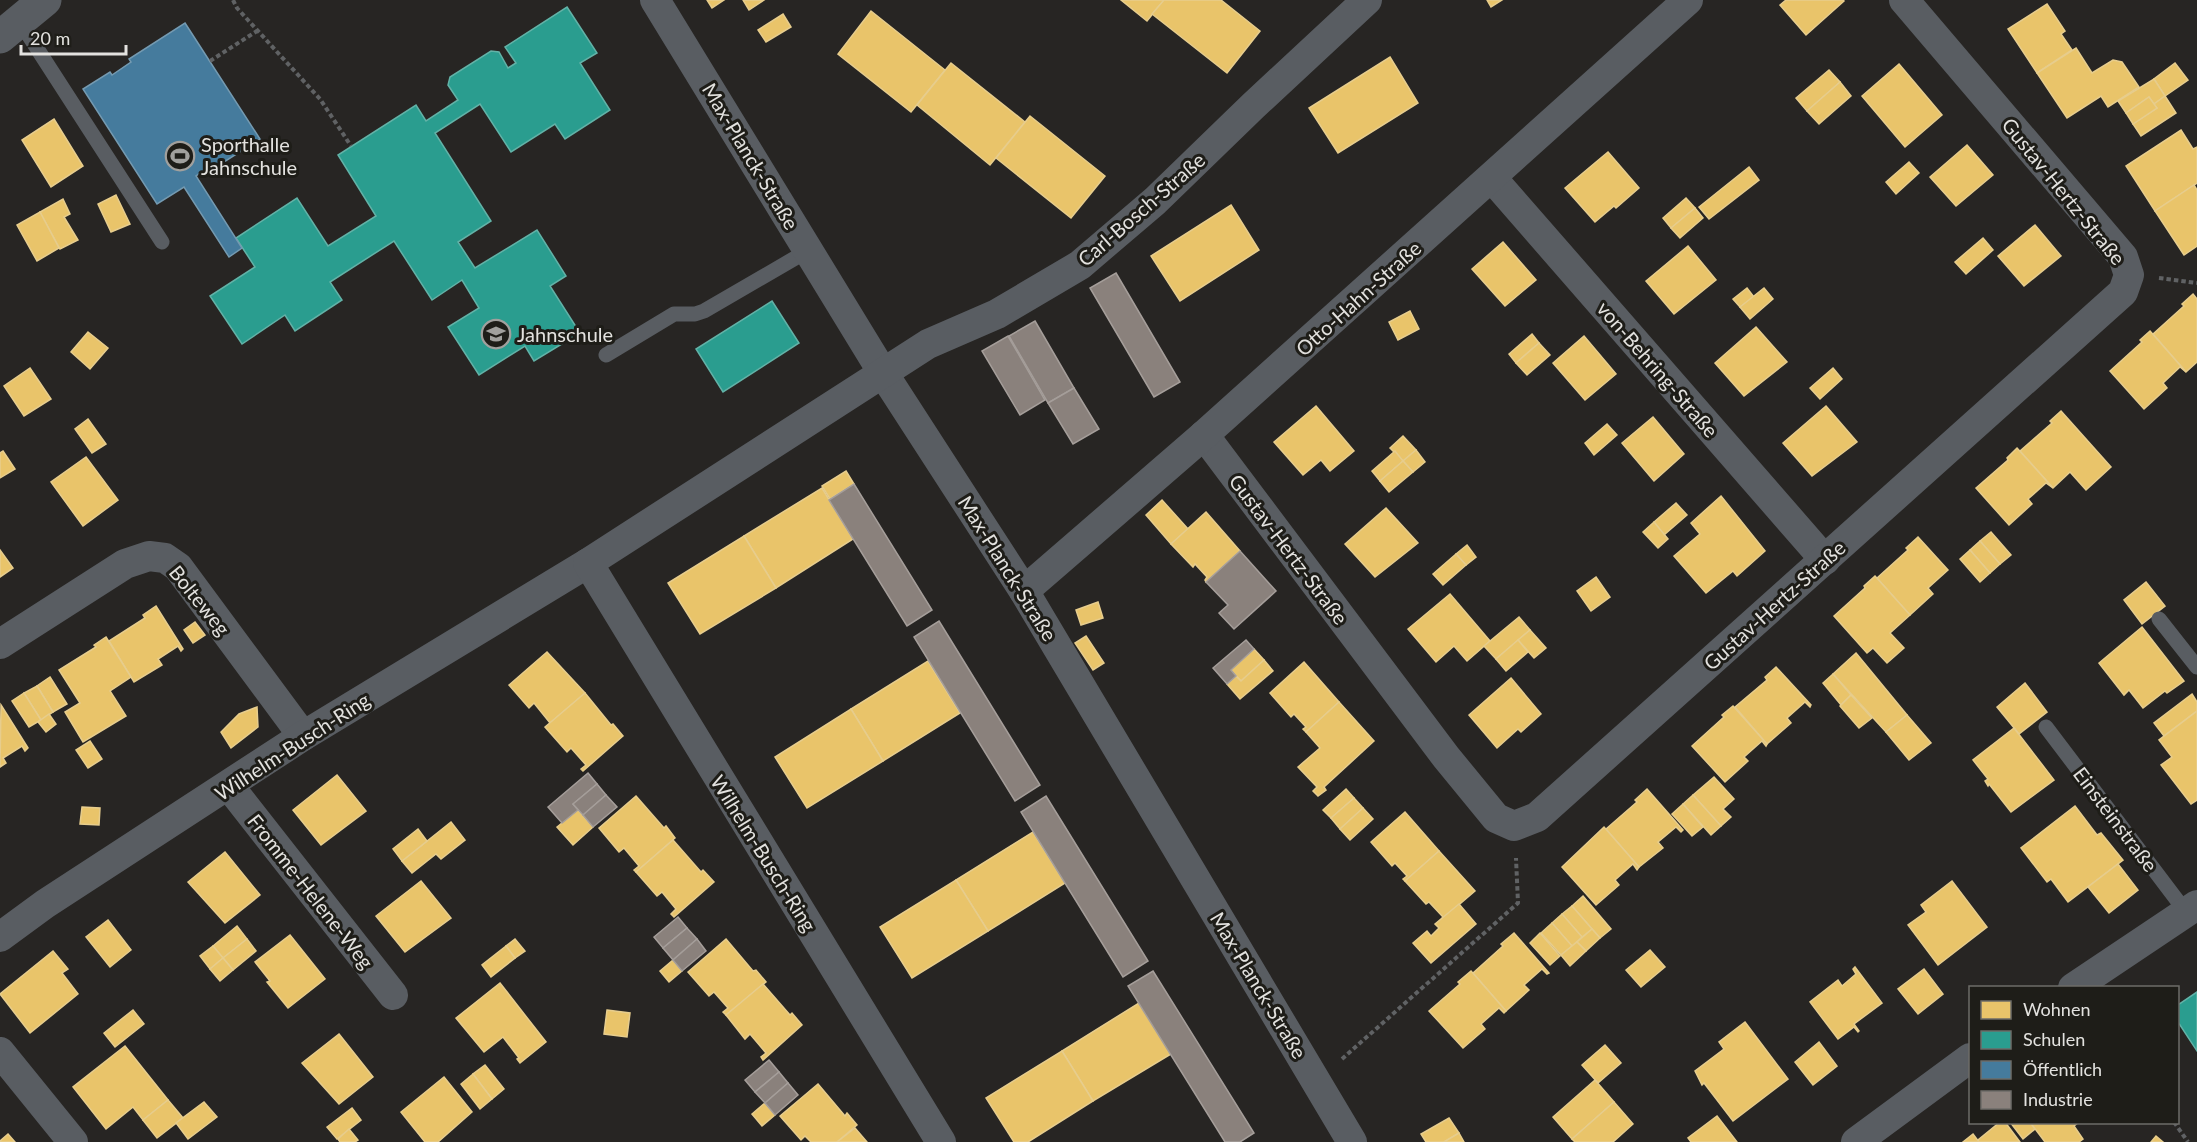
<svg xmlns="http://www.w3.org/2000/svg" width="2197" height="1142" font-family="Lato,sans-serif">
<rect width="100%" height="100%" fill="#272523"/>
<g fill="#e9c46a" stroke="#e7cd8d" stroke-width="1.5">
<path d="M707,0H724L712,8Z"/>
<path d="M743,0H764L749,10Z"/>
<path d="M1121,0H1164L1147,21Z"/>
<path d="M1164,0H1221L1260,31L1227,73L1152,14Z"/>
<path d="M1487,0H1502L1491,7Z"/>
<path d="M1786,0H1843L1844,1L1806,35L1780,5Z"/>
<path d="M2047,4L2065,31L2061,34L2072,50L2037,73L2008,29Z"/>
<path d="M871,11L945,70L911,112L838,54Z"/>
<path d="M783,14L791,27L766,42L758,30Z"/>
<path d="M2076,48L2092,73L2113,60L2122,62L2139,87L2108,107L2101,96L2067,118L2037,73Z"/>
<path d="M1390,57L1418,103L1338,153L1309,108Z"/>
<path d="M951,63L1025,122L990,165L917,105Z"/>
<path d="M2175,63L2188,80L2165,96L2154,79Z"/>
<path d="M1899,64L1942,115L1905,147L1862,96Z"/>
<path d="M1829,70L1840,82L1807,111L1796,98Z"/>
<path d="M2154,79L2165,96L2154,104L2149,97L2126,113L2118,101Z"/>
<path d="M1840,82L1851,96L1819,124L1807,111Z"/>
<path d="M2165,96L2176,113L2141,136L2133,124L2157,108L2154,104Z"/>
<path d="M2149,97L2157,108L2133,124L2126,113Z"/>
<path d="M1030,116L1105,176L1071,218L996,158Z"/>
<path d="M54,119L83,166L51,187L22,140Z"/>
<path d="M2181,130L2193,149L2197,147V183L2155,211L2126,166Z"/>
<path d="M1967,145L1993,175L1956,206L1930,177Z"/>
<path d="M1608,152L1639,188L1616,208L1614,206L1595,222L1565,188Z"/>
<path d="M1909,162L1919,173L1896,194L1886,182Z"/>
<path d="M1749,167L1759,180L1709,219L1699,207Z"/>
<path d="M2194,185L2197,190V246L2184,255L2155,211Z"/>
<path d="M116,195L130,224L111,232L98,204Z"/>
<path d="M1686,198L1695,208L1671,228L1663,218Z"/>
<path d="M63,199L70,214L64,217L78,240L60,249L40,212Z"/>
<path d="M1231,205L1259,250L1180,301L1151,256Z"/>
<path d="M1695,208L1703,218L1680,238L1671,228Z"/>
<path d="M40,212L59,248L37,261L17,225Z"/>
<path d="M2035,225L2061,256L2024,286L1998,256Z"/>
<path d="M1983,238L1993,250L1966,274L1955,262Z"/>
<path d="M1503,242L1536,280L1505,306L1472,269Z"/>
<path d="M1688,246L1716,280L1674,314L1646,281Z"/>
<path d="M1747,288L1754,297L1740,307L1733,299Z"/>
<path d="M1764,288L1773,299L1750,319L1740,307Z"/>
<path d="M2193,294L2197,299V362L2186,372L2153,334L2184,306L2182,304Z"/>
<path d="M1410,311L1419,329L1398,340L1389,322Z"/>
<path d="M1756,327L1787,362L1744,396L1715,363Z"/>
<path d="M2150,331L2186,372L2180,367L2163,383L2167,388L2144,409L2110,371L2142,342L2140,340Z"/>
<path d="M88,332L108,348L90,369L71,352Z"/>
<path d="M1532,334L1539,343L1516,363L1509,354Z"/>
<path d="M1584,336L1616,374L1585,400L1553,363Z"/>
<path d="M1539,343L1550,355L1527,375L1516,363Z"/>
<path d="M30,368L51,399L24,416L4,386Z"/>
<path d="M1833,368L1842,379L1820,399L1810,388Z"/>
<path d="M1316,406L1354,451L1330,471L1321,460L1303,475L1274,442Z"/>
<path d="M1826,406L1857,442L1812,476L1783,443Z"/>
<path d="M2061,411L2111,467L2086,490L2070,472L2053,488L2020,451L2052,423L2050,421Z"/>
<path d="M1653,417L1684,454L1654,481L1622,443Z"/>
<path d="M88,419L106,444L92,453L75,429Z"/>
<path d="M1607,424L1617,435L1594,455L1585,443Z"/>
<path d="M1403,436L1416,450L1403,461L1390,448Z"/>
<path d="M2017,448L2053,488L2046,483L2028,499L2032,504L2009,525L1976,488L2008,460L2007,458Z"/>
<path d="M1416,450L1425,462L1413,472L1403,461Z"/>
<path d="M3,451L15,469L0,478V453Z"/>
<path d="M1395,451L1403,461L1380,481L1372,471Z"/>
<path d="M86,457L118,500L83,526L51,482Z"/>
<path d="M1403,461L1413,472L1389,492L1380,481Z"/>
<path d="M846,471L854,484L830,499L822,486Z"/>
<path d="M822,488L853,539L776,588L744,536Z"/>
<path d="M1721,496L1765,551L1737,576L1733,571L1706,593L1674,556L1700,534L1691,523Z"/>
<path d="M1162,500L1188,529L1171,544L1146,515Z"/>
<path d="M1676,503L1687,515L1664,535L1654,522Z"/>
<path d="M1386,508L1418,543L1375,577L1345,544Z"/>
<path d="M1206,512L1240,551L1206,582L1205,580L1207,577L1195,564L1193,567L1171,544Z"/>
<path d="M1654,522L1668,539L1658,548L1643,532Z"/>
<path d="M1991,532L2011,555L2000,564L1980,541Z"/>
<path d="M744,536L776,588L700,634L668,583Z"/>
<path d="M1918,537L1948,570L1928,588L1933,594L1910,615L1877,578L1908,550L1906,548Z"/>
<path d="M1980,541L2000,564L1990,573L1970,550Z"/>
<path d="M1467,545L1476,557L1466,565L1456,554Z"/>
<path d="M0,550L13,568L0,577Z"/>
<path d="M1970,550L1990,573L1980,582L1960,559Z"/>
<path d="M1456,554L1466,565L1443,585L1433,574Z"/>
<path d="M1875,576L1910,615L1890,633L1904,648L1887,663L1873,648L1867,653L1834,616L1865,588L1864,586Z"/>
<path d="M1596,577L1610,597L1591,611L1577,591Z"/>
<path d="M2146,582L2165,606L2142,624L2124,600Z"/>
<path d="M1450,594L1490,641L1467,661L1454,646L1436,662L1408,629Z"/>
<path d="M1098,602L1103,618L1081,625L1076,610Z"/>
<path d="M156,606L183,649L181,651L178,646L158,659L162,665L134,682L109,641L145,618L143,615Z"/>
<path d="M1519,617L1530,630L1496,659L1484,646Z"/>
<path d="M195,622L205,635L193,643L184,630Z"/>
<path d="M2142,627L2184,681L2167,693L2165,691L2143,708L2129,690L2124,695L2099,663Z"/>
<path d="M1530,630L1546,648L1534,658L1518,640Z"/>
<path d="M1086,636L1104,663L1093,670L1075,643Z"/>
<path d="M106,637L131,677L110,691L126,716L83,742L65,712L80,703L59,670L96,647L94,645Z"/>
<path d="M1518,640L1528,652L1506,671L1496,659Z"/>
<path d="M1254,649L1264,660L1241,681L1231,670Z"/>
<path d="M547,652L585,693L550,723L534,703L529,708L509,685Z"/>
<path d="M1856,653L1907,715L1886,732L1833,674Z"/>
<path d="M1264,660L1273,671L1240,699L1227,684L1236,676L1241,681Z"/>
<path d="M928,661L960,713L883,761L851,709Z"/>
<path d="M1304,662L1339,702L1306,732L1303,729L1306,727L1294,714L1291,717L1270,693Z"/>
<path d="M1776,667L1811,705L1810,707L1805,702L1787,718L1791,723L1767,744L1735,707L1767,680L1765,677Z"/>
<path d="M1833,674L1851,695L1841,705L1823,683Z"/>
<path d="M50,677L67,704L53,712L37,686Z"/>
<path d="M1511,678L1541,714L1521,732L1518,729L1497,748L1469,715Z"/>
<path d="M2025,683L2047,712L2019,734L1997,707Z"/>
<path d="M37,686L53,712L41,720L24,693Z"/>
<path d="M24,693L41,720L29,727L12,701Z"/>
<path d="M585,693L611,725L613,724L623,736L583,771L581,769L586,765L571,748L567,752L545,727Z"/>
<path d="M2192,694L2197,702V711L2164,736L2154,723Z"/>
<path d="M1851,695L1872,718L1859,728L1840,706Z"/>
<path d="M1339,702L1374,741L1324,787L1326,790L1318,796L1313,791L1317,787L1298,767L1320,748L1306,732Z"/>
<path d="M1,705L28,748L25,751L22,746L3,758L6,763L0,767Z"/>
<path d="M1733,706L1767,744L1766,746L1762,741L1744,757L1748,761L1725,782L1692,746L1724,717L1722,715Z"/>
<path d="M257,707L258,727L231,748L221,732L239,714Z"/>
<path d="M851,709L883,761L807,808L775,757Z"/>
<path d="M2197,711V800L2191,804L2161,765L2172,757L2159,740Z"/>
<path d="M49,714L56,724L46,732L38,722Z"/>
<path d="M1907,715L1931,743L1909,760L1886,732Z"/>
<path d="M2014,728L2054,780L2011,812L1989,784L1988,786L1985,781L1988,779L1973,760Z"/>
<path d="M90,741L102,759L88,768L76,750Z"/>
<path d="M337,775L366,811L321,845L293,810Z"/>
<path d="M1714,777L1734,799L1723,809L1731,817L1721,826L1693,795Z"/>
<path d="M1346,789L1354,798L1331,818L1323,810Z"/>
<path d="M1647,789L1683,830L1681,832L1676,827L1658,842L1663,848L1639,867L1606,829L1637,802L1635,800Z"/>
<path d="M1693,795L1721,826L1711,835L1683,804Z"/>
<path d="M636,796L664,828L666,826L675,838L636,872L634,870L639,866L624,848L619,852L599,828Z"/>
<path d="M1354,798L1363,808L1340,829L1331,818Z"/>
<path d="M1683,804L1703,827L1692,836L1672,814Z"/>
<path d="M2075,806L2097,835L2101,833L2123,860L2068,902L2051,879L2047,882L2021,848Z"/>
<path d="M82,807L100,808L99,825L80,824Z"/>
<path d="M1363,808L1373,819L1350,840L1340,829Z"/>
<path d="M578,810L593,827L573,845L557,827Z"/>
<path d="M1405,812L1439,851L1405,881L1403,879L1407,876L1395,863L1392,866L1371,842Z"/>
<path d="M451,822L465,840L441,859L436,854L412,873L402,861Z"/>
<path d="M1604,827L1639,867L1637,870L1633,864L1615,880L1619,885L1596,905L1562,867Z"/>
<path d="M418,829L427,841L402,861L393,849Z"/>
<path d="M1033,832L1065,883L988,931L956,880Z"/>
<path d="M673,840L701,872L703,870L714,882L674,917L671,914L676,909L662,892L657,896L636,872Z"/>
<path d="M1439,851L1475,891L1440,921L1443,917L1429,902L1426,904L1405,881Z"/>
<path d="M225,852L260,895L225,923L188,882Z"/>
<path d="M2118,864L2138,890L2109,913L2088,887Z"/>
<path d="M956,880L988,931L912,978L880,927Z"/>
<path d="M421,881L451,918L405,952L376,916Z"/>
<path d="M1952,881L1987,927L1938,965L1908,925L1926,912L1921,905Z"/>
<path d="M1583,896L1611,929L1600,938L1572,906Z"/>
<path d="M1459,904L1476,924L1431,963L1413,943L1427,931L1431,936L1439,928L1435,924Z"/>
<path d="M1572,906L1592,929L1582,937L1562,914Z"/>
<path d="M1562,914L1582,937L1572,946L1552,923Z"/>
<path d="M108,920L131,950L110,967L86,937Z"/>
<path d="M1552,923L1572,946L1561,955L1541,933Z"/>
<path d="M237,926L247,939L223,958L213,946Z"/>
<path d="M1592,929L1600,938L1586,951L1577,942Z"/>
<path d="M1514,933L1549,973L1547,974L1542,969L1524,985L1529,990L1506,1011L1473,973L1503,946L1501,944Z"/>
<path d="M1540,933L1560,956L1550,965L1530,943Z"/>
<path d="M290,935L325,979L288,1008L267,982L270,981L255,962Z"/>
<path d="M247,939L256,951L233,970L223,958Z"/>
<path d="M515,939L525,951L515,958L506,946Z"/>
<path d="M726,939L753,971L756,970L766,982L726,1015L723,1012L728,1008L714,992L709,996L688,972Z"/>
<path d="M1577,942L1586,951L1570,966L1561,955Z"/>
<path d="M213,946L223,958L210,969L200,956Z"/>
<path d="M506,946L515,958L491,977L482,965Z"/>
<path d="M1650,950L1665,967L1641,987L1626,970Z"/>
<path d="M53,951L68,969L62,973L78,994L30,1033L0,994Z"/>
<path d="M223,958L233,970L220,981L210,969Z"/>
<path d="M673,960L682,971L669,982L660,971Z"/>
<path d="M1855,967L1882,1003L1854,1024L1859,1031L1858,1032L1854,1027L1838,1039L1810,1002L1838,980L1842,986L1856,974L1853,969Z"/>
<path d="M1924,969L1943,994L1918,1014L1898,989Z"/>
<path d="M1471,971L1506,1011L1504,1013L1499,1008L1481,1024L1485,1029L1463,1048L1429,1011L1460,984L1458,982Z"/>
<path d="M500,983L546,1042L520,1063L517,1059L519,1058L503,1037L484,1052L456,1018Z"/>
<path d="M763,984L790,1015L792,1013L802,1025L763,1060L761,1057L766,1053L750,1034L745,1039L726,1015Z"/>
<path d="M1139,1003L1171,1054L1093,1101L1062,1051Z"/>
<path d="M133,1010L144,1024L115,1047L104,1033Z"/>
<path d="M607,1010L630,1013L627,1037L604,1034Z"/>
<path d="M1745,1022L1788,1079L1733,1121L1704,1083L1702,1085L1695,1071L1724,1049L1719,1042Z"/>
<path d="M339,1034L373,1077L339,1104L302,1063Z"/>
<path d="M1819,1042L1837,1066L1813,1085L1795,1062Z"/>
<path d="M1605,1045L1621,1063L1598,1083L1582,1065Z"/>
<path d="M125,1046L168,1100L143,1120L133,1107L106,1129L73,1087Z"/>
<path d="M1062,1051L1093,1101L1028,1142H1014L986,1098Z"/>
<path d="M485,1065L504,1089L492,1099L473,1074Z"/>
<path d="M473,1074L492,1099L480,1109L461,1084Z"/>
<path d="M444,1077L472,1112L438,1142H425L401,1112Z"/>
<path d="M1595,1080L1614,1102L1572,1139L1553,1117Z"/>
<path d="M818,1084L845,1116L847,1113L857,1125L837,1142H811L805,1136L801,1140L780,1116Z"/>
<path d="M168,1100L183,1118L157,1138L143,1120Z"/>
<path d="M204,1102L217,1117L188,1139L176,1123Z"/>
<path d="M1614,1102L1633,1124L1613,1142H1575L1572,1139Z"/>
<path d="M765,1103L775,1115L762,1126L752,1114Z"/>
<path d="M352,1108L361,1120L337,1139L327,1127Z"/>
<path d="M1717,1116L1737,1142H1691L1688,1138Z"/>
<path d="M1449,1118L1459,1133L1444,1142H1426L1421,1134Z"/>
<path d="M2000,1122H2005L2020,1142H1979L1978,1140Z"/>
<path d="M2010,1122H2030L2035,1129L2023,1139Z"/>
<path d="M2030,1122H2079L2074,1126L2083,1139L2079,1142H2045Z"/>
<path d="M855,1128L867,1142H837Z"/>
<path d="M349,1129L358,1140L355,1142H340L338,1139Z"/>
<path d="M1459,1133L1464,1142H1444Z"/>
<path d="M8,1134L15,1142H0V1141Z"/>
<path d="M1973,1134L1979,1142H1963Z"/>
<path d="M2156,1136L2163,1142H2151Z"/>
</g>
<g fill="#2a9d8f" stroke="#62b2a7" stroke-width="1.5">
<path d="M567,7L597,53L580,63L610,110L565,139L555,124L511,152L480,104L435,133L491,221L458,242L475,268L537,230L566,276L550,286L580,333L534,361L525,346L479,375L448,327L479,308L462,280L432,300L394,241L330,282L342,300L295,331L285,315L242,344L210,296L255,267L236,238L297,198L328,246L376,216L338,155L416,105L426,121L458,100L448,85L450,77L491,51L499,52L508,68L516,63L505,47Z"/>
<path d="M772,301L799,343L723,392L696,349Z"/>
<path d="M2197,992V1051L2178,1022V1005Z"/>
</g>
<path fill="#457b9d" stroke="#749ab1" stroke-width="1.5" d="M185,23L260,139L202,176L200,173L196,176L242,248L229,257L184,187L157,204L83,89L110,72L112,75L131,62L129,59Z"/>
<g fill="#8a817c" stroke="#a59e9a" stroke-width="1.5">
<path d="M1116,273L1180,382L1154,397L1090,288Z"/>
<path d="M1035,321L1074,388L1048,403L1009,336Z"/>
<path d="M1008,336L1045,400L1020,415L982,351Z"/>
<path d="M1074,388L1099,429L1073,444L1048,403Z"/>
<path d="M854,484L932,610L907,626L829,500Z"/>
<path d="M1240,551L1276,591L1234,629L1219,613L1228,605L1206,582Z"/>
<path d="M939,621L1040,785L1015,801L914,637Z"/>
<path d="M1246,640L1254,649L1231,670L1236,676L1227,684L1213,668Z"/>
<path d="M588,773L597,784L573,804L578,810L562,823L548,807Z"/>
<path d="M597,784L606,795L583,815L573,804Z"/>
<path d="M606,795L617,807L593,827L583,815Z"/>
<path d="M1046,796L1148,961L1123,977L1021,812Z"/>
<path d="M678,917L687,928L663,948L654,937Z"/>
<path d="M687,928L697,939L673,960L663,948Z"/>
<path d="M697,939L706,951L682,971L673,960Z"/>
<path d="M1153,971L1254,1133L1240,1142H1225L1128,986Z"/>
<path d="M769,1060L779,1072L755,1092L745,1080Z"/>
<path d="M779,1072L788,1083L765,1103L755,1092Z"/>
<path d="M788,1083L798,1095L775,1115L765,1103Z"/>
</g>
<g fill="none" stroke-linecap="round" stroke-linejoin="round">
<g stroke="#606264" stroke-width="4" stroke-dasharray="4.5 3" stroke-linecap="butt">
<path d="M233,0L237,8L320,99L351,146"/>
<path d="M210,61L257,31"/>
<path d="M2159,278L2197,283"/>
<path d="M1342,1059L1518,903L1516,858"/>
<path d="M2174,1122L2188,1142"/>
</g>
<g stroke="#595d62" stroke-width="15">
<path d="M20,22L162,242"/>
<path d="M606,355L674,314H695L704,311L809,250"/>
<path d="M2159,619L2197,667"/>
<path d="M2046,727L2186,912"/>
</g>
<g stroke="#595d62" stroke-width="30">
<path d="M655,0L883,373L1024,591L1352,1142"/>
<path d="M1492,178L1825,560"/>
<path d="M1204,435L1446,757L1496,818L1514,826L1537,817L2123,292L2129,275L2123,257L1904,0"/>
<path d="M1024,591L1204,435L1688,0"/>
<path d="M0,644L125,564L149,556L165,558L178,567L303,736"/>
<path d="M229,786L393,995"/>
<path d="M0,937L45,904L303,736L588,563"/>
<path d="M2073,988L2197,905"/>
<path d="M0,1052L73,1142"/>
<path d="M941,1142L588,563L928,344L997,314L1080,265L1155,201L1253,106L1367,0"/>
<path d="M1856,1142L1970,1058"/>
</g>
<path stroke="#595d62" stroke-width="33" d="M0,37L45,0"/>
</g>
<defs>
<g id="stadium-ring" transform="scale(1.5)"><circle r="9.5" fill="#1e1d18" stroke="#a1a09d" stroke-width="1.5"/><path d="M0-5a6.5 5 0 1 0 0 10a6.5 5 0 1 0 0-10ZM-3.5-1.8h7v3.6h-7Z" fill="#a1a09d"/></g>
<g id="school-ring" transform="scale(1.5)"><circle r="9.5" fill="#1e1d18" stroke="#a1a09d" stroke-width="1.5"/><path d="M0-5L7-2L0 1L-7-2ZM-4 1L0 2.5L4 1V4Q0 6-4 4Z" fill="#a1a09d"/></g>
</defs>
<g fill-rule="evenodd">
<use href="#stadium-ring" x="180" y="156"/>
<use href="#school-ring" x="496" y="334"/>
</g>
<g text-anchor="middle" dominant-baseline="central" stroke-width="6" stroke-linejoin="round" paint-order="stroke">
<g font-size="20" fill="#e3e2df" stroke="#1e1d18" text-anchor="start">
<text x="201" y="144">Sporthalle<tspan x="201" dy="23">Jahnschule</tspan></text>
<text x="517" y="334">Jahnschule</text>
</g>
<g font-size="20" fill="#e3e2df" stroke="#1e1d18">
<text transform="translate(751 156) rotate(59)">Max-Planck-Straße</text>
<text transform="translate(2064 191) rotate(51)">Gustav-Hertz-Straße</text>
<text transform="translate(1141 209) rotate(-41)">Carl-Bosch-Straße</text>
<text transform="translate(1358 298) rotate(-42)">Otto-Hahn-Straße</text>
<text transform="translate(1658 369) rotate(49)">von-Behring-Straße</text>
<text transform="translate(1289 549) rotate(53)">Gustav-Hertz-Straße</text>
<text transform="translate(1008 568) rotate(58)">Max-Planck-Straße</text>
<text transform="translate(200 600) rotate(51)">Bolteweg</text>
<text transform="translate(1774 605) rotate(-42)">Gustav-Hertz-Straße</text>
<text transform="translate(292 746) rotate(-33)">Wilhelm-Busch-Ring</text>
<text transform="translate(2116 819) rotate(53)">Einsteinstraße</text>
<text transform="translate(764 853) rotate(58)">Wilhelm-Busch-Ring</text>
<text transform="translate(311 891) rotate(52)">Fromme-Helene-Weg</text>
<text transform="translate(1259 985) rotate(59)">Max-Planck-Straße</text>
</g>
</g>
<rect x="1969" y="986" width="210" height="138" fill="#1e1d18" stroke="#6d6c68" stroke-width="1.5"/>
<rect x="1981" y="1001" width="30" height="18" fill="#e9c46a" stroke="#6d6c68" stroke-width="1.5"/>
<text x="2023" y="1016" font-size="18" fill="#e3e2df">Wohnen</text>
<rect x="1981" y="1031" width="30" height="18" fill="#2a9d8f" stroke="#6d6c68" stroke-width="1.5"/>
<text x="2023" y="1046" font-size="18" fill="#e3e2df">Schulen</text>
<rect x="1981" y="1061" width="30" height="18" fill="#457b9d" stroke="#6d6c68" stroke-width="1.5"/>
<text x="2023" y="1076" font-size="18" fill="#e3e2df">Öffentlich</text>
<rect x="1981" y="1091" width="30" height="18" fill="#8a817c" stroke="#6d6c68" stroke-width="1.5"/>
<text x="2023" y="1106" font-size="18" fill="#e3e2df">Industrie</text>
<path d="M21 45v9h105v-9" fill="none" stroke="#e3e2df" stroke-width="3"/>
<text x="30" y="45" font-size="18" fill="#e3e2df" stroke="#1e1d18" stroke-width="4.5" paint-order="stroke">20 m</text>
</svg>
